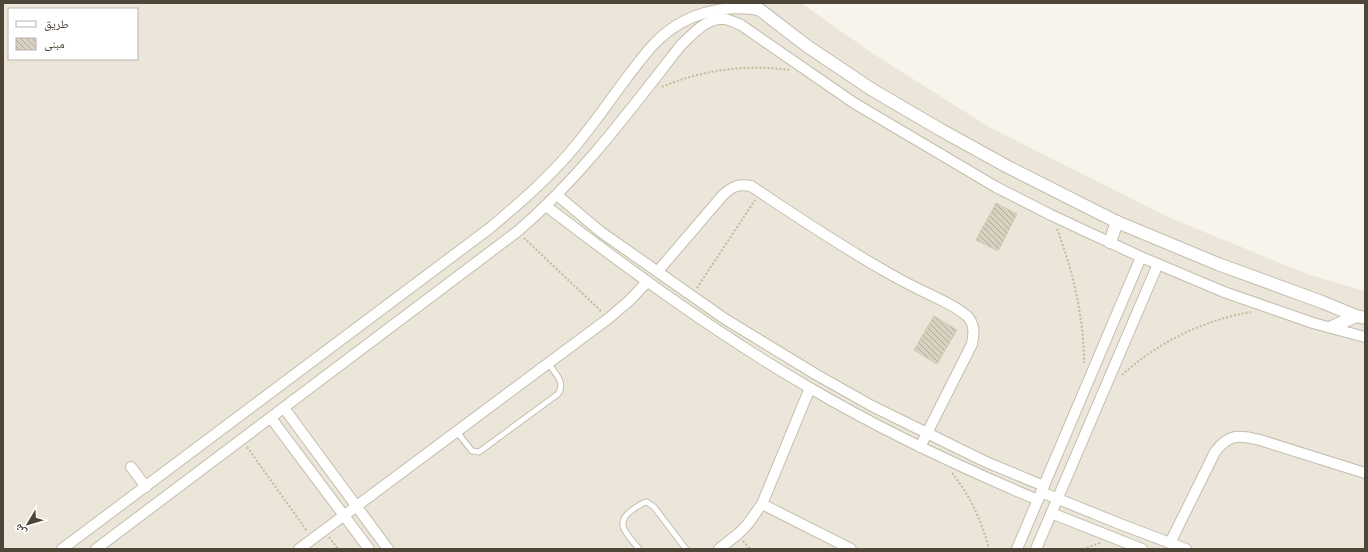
<svg xmlns="http://www.w3.org/2000/svg" width="1368" height="552" font-family="'Varela Round','Noto Naskh Arabic',sans-serif">
<defs>
<pattern id="building-back-hatch" width="6" height="6" patternUnits="userSpaceOnUse"><rect width="6" height="6" fill="#d9d1bf"/><path d="M-1 5l2 2M0 0l6 6M5-1l2 2" fill="none" stroke="#b2ab9c"/></pattern>
</defs>
<rect width="100%" height="100%" fill="#f7f4eb"/>
<path fill="#ebe6d9" fill-rule="evenodd" d="M3,3H801L872,53L989,127L1170,218L1310,275L1365,291V549H3ZM9,9H137V59H9Z"/>
<g fill="url(#building-back-hatch)" stroke="#d5c9b1">
<path d="M996,203L1017,214L998,251L976,240Z"/>
<path d="M934,316L957,330L937,364L914,350Z"/>
</g>
<g fill="none" stroke-linecap="round" stroke-linejoin="round">
<g stroke="#c3bdac" stroke-width="7">
<g id="service">
<path d="M457,432L472,451L479,452L558,394C566,383 555,373 548,363"/>
<path d="M639,549C629,536 613,524 631,511C636,507 641,503 647,502L654,507L686,549"/>
</g>
</g>
<g stroke="#c3bdac" stroke-width="12">
<g id="minor">
<path d="M557,195L601,232L725,319L817,375L872,406L927,433L986,462L1044,486"/>
<path d="M546,206C631,271 717,334 810,388C883,431 960,467 1038,500"/>
<path d="M658,271L723,195C733,186 738,184 751,186C797,217 842,247 890,274C904,282 918,289 933,296C945,302 957,307 967,316C975,324 974,334 972,344L920,447"/>
<path d="M284,408L388,549"/>
<path d="M271,418L369,549"/>
<path d="M131,467L146,487"/>
<path d="M1041,492L1120,524L1186,549"/>
<path d="M762,504L851,549"/>
<path d="M1051,513L1142,549"/>
<path d="M1170,543L1215,452C1229,433 1240,435 1260,440L1365,473"/>
<path d="M62,549L490,228C521,202 552,175 577,144C595,122 611,99 628,76C637,65 645,53 655,43C683,14 721,4 760,10"/>
<path d="M96,549L518,231C581,177 630,110 681,45C693,34 706,18 723,19C729,19 736,23 741,25L854,103L996,187L1051,215L1141,257L1224,292L1313,323L1365,337"/>
<path d="M299,549L609,318L629,301L647,282"/>
<path d="M719,549L738,534L747,525L762,504L810,388"/>
<path d="M1017,549L1141,257"/>
<path d="M1036,549L1158,264"/>
</g>
</g>
<g stroke="#c3bdac" stroke-width="14">
<g id="tertiary">
<path d="M751,3L807,46L871,89L941,130L1008,167L1117,222L1218,264L1322,302L1356,316L1365,318"/>
<path d="M1110,242L1117,222"/>
<path d="M1332,327L1356,316"/>
</g>
</g>
<g stroke="#c6ba9c" stroke-width="2" stroke-dasharray="2 2" stroke-linecap="butt">
<path d="M662,87C700,70 748,64 789,70"/>
<path d="M1057,229C1073,271 1084,318 1084,363"/>
<path d="M524,238L602,312"/>
<path d="M697,288L755,200"/>
<path d="M1122,375C1157,343 1203,320 1251,312"/>
<path d="M247,447L307,531"/>
<path d="M952,473C970,495 982,522 989,549"/>
<path d="M329,537L338,549"/>
<path d="M743,541L750,549"/>
<path d="M1083,549L1100,543"/>
</g>
<use href="#service" stroke="#fff" stroke-width="5"/>
<use href="#minor" stroke="#fff" stroke-width="10"/>
<use href="#tertiary" stroke="#fff" stroke-width="12"/>
</g>
<rect width="1368" height="552" fill="none" stroke="#4c4538" stroke-width="8"/>
<rect x="8" y="8" width="130" height="52" fill="#ffffff" stroke="#b7b5af"/>
<rect x="16" y="21" width="20" height="6" fill="#ffffff" stroke="#b7b5af"/>
<text x="44" y="28" font-size="12" fill="#4c4538">طريق</text>
<rect x="16" y="38" width="20" height="12" fill="url(#building-back-hatch)" stroke="#b7b5af"/>
<text x="44" y="48" font-size="12" fill="#4c4538">مبنى</text>
<g transform="translate(28 524) rotate(232)" stroke="#ffffff" stroke-width="3" paint-order="stroke">
<path d="M0-3L7 15L0 10L-7 15Z" fill="#4c4538"/>
<text y="-6" font-size="11" font-weight="bold" text-anchor="middle" fill="#4c4538">ش</text>
</g>
</svg>
